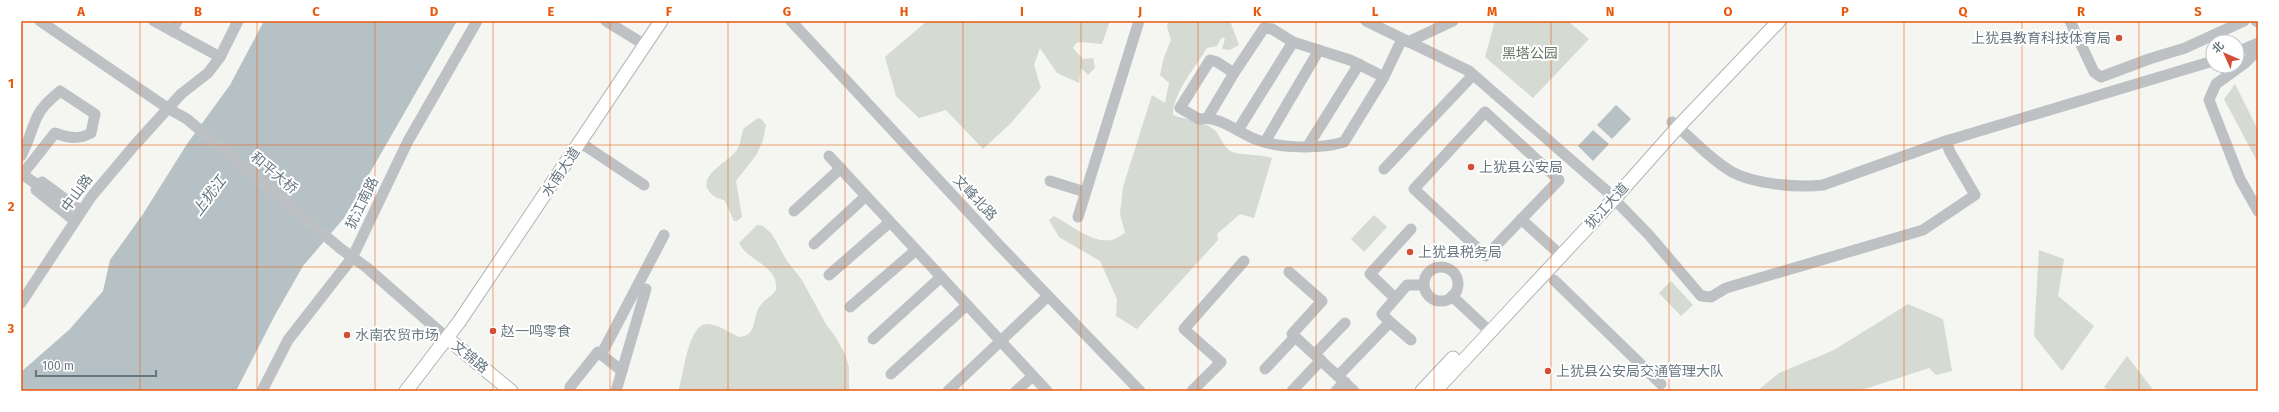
<svg xmlns="http://www.w3.org/2000/svg" width="2279" height="412" font-family="'Fira Sans','Noto Sans SC',sans-serif">
<rect width="100%" height="100%" fill="#f5f5f2"/>
<g fill="#d5dad2">
<path d="M927,21H1110L1102,44L1081,42L1076,43L1073,48L1083,59L1093,58L1095,68L1088,75L1081,68L1079,83L1057,73L1040,48L1034,65L1041,88L1010,124L983,149L946,110L919,118L896,96L885,57Z"/>
<path d="M1168,21H1230L1239,45L1230,50L1222,49L1225,39L1222,37L1217,46L1207,48C1195,68 1174,91 1173,115C1183,119 1204,122 1212,128C1221,134 1222,147 1232,152C1240,155 1260,154 1272,158L1254,218L1240,214L1217,234L1218,240L1137,329L1116,316L1117,299L1100,261L1059,237L1049,220L1054,216C1071,225 1091,243 1111,240C1115,240 1121,235 1125,233L1120,214L1123,187L1152,95L1165,103L1169,83L1160,75L1164,57L1171,40L1167,27Z"/>
<path d="M1495,21H1568L1589,39L1533,98L1485,57Z"/>
<path d="M2235,84L2258,130V163L2224,99Z"/>
<path d="M758,118L761,119L766,125L763,140L757,154L736,181L742,217L737,221H734L725,201C721,198 717,199 714,196C691,179 727,163 736,151C742,144 740,136 744,128Z"/>
<path d="M1374,215L1387,227L1364,252L1351,239Z"/>
<path d="M757,225L763,226L772,234L787,261L802,280L827,326L835,336L845,354L849,367V391H678C684,378 687,323 708,324C720,325 728,332 739,337C758,336 752,317 760,306C764,300 771,297 776,290C779,265 747,261 739,243Z"/>
<path d="M2039,250L2064,259L2058,296L2094,326L2062,371L2034,336Z"/>
<path d="M1671,281L1693,305L1681,316L1659,293Z"/>
<path d="M1908,304L1943,319L1952,371L1936,375L1929,368L1859,391H1757L1779,373L1834,350Z"/>
<path d="M2127,356L2154,391H2109L2104,387Z"/>
</g>
<g fill="#b5c1c4">
<path d="M264,21H457L344,218L303,266L275,315L236,391H21V372L70,329L103,291L110,260L143,214L187,144L230,85Z"/>
<path d="M1616,105L1631,119L1612,139L1597,125Z"/>
<path d="M1593,130L1609,144L1593,161L1578,146Z"/>
</g>
<g fill="none" stroke-linecap="round" stroke-linejoin="round">
<g stroke="#b0b5b8" stroke-width="15">
<g id="major">
<path d="M447,338L511,391"/>
<path d="M406,391L459,322L661,21"/>
<path d="M1422,391L1453,358"/>
<path d="M1435,391L1614,199L1678,127L1779,21"/>
</g>
</g>
<g stroke="#bdc1c4" stroke-width="11">
<path d="M40,21L169,109L187,119L341,249L366,267L447,338"/>
<path d="M154,21L220,57"/>
<path d="M606,21L645,45"/>
<path d="M791,21L999,245L1140,391"/>
<path d="M1366,21L1469,71L1609,193"/>
<path d="M2070,21L2094,72L2101,77L2149,59L2185,48L2244,21"/>
<path d="M2256,21L2258,22"/>
<path d="M172,31L177,21"/>
<path d="M1408,42L1453,21"/>
<path d="M2258,50L2245,63L2216,84L2209,100L2240,179L2258,211"/>
<path d="M2237,52L2258,43"/>
<path d="M1384,77L1344,142C1321,149 1279,149 1255,139C1237,132 1219,115 1199,119L1180,108L1210,60L1217,62L1234,73L1264,28L1272,29L1293,42L1350,60L1384,77L1402,39"/>
<path d="M1485,112L1559,180L1486,256L1414,189Z"/>
<path d="M1208,117L1234,73"/>
<path d="M1672,122C1692,138 1709,159 1732,172C1754,184 1797,188 1823,185L1946,141L2213,61"/>
<path d="M1238,130L1293,42"/>
<path d="M1265,142L1319,50"/>
<path d="M581,143L644,185"/>
<path d="M1308,146L1359,64"/>
<path d="M21,156C28,144 31,130 37,117C42,106 51,99 60,91L95,114L91,133C78,140 69,138 55,133L21,176"/>
<path d="M829,156L1047,391"/>
<path d="M1384,169L1473,75"/>
<path d="M22,174L39,186"/>
<path d="M1050,181L1085,192"/>
<path d="M1614,199L1649,235L1701,296L1711,297L1726,288L1923,230L1975,195L1950,152L1946,141"/>
<path d="M794,211L841,168"/>
<path d="M1078,217L1139,21"/>
<path d="M1521,219L1555,250"/>
<path d="M75,221L36,190L42,182L81,211"/>
<path d="M814,244L866,196"/>
<circle cx="1441" cy="284" r="17"/>
<path d="M1289,272L1322,301L1292,334L1354,391"/>
<path d="M829,275L890,222"/>
<path d="M1554,280L1661,384"/>
<path d="M1452,296L1484,326"/>
<path d="M1395,298L1370,274L1411,229"/>
<path d="M21,303L91,197L133,147L181,94L208,73L220,57L238,21"/>
<path d="M850,307L916,250"/>
<path d="M1390,322L1411,340"/>
<path d="M873,339L941,277"/>
<path d="M1315,354L1345,323"/>
<path d="M601,355L664,235"/>
<path d="M1265,369L1295,337"/>
<path d="M891,374L967,305"/>
<path d="M1338,376L1390,322L1382,314L1407,285H1424"/>
<path d="M570,387L598,352L622,371"/>
<path d="M262,391L288,340L352,258L408,141L477,21"/>
<path d="M616,391L646,289"/>
<path d="M948,391L1048,296"/>
<path d="M1016,391L1033,376"/>
<path d="M1192,391L1221,362L1184,329L1244,261"/>
<path d="M1292,391L1321,360"/>
<path d="M1336,391L1345,382"/>
</g>
<use href="#major" stroke="#fff" stroke-width="13"/>
</g>
<path fill="none" stroke="#e8590c" stroke-width="1" stroke-opacity="0.55" d="M140,21V391M257,21V391M375,21V391M493,21V391M610,21V391M728,21V391M845,21V391M963,21V391M1081,21V391M1198,21V391M1316,21V391M1434,21V391M1551,21V391M1669,21V391M1786,21V391M1904,21V391M2022,21V391M2139,21V391M21,145H2258M21,267H2258"/>
<g fill="#d34f34" stroke="#fff" stroke-width="1.5">
<circle cx="2119" cy="38" r="4"/>
<circle cx="1471" cy="167" r="4"/>
<circle cx="1410" cy="252" r="4"/>
<circle cx="493" cy="331" r="4"/>
<circle cx="347" cy="335" r="4"/>
<circle cx="1548" cy="371" r="4"/>
</g>
<g text-anchor="middle" dominant-baseline="central" stroke-width="4" stroke-linejoin="round" paint-order="stroke">
<g font-size="14" fill="#677780" stroke="#fff" text-anchor="start">
<text x="2111" y="38" text-anchor="end">上犹县教育科技体育局</text>
<text x="1479" y="167">上犹县公安局</text>
<text x="1418" y="252">上犹县税务局</text>
<text x="501" y="331">赵一鸣零食</text>
<text x="355" y="335">水南农贸市场</text>
<text x="1556" y="371">上犹县公安局交通管理大队</text>
</g>
<g font-size="14" fill="#6a7865" stroke="#fff">
<text x="1530" y="53">黑塔公园</text>
</g>
<g font-size="14" fill="#677780" stroke="#fff">
<text transform="translate(561 172) rotate(-56)">水南大道</text>
<text transform="translate(274 173) rotate(40)">和平大桥</text>
<text transform="translate(77 193) rotate(-54)">中山路</text>
<text transform="translate(975 198) rotate(47)">文峰北路</text>
<text transform="translate(362 203) rotate(-64)">犹江南路</text>
<text transform="translate(1607 206) rotate(-48)">犹江大道</text>
<text transform="translate(470 357) rotate(39)">文锦路</text>
</g>
<g font-size="15" font-style="italic" fill="#63777d" stroke="#fff">
<text transform="translate(209 196) rotate(-53)">上犹江</text>
</g>
</g>
<rect width="2279" height="412" fill="none" stroke="#ffffff" stroke-width="44"/>
<g transform="translate(2225 54) rotate(315)"><circle r="19" fill="#ffffff" stroke="#c2c9cc"/>
<path d="M0-3L7 15L0 10L-7 15Z" fill="#d34f34"/>
<text y="-6" font-size="11" font-weight="bold" text-anchor="middle" fill="#677780">北</text>
</g>
<path d="M36 370v6h120v-6" fill="none" stroke="#677780" stroke-width="2"/>
<text x="42" y="370" font-size="12" fill="#677780" stroke="#ffffff" stroke-width="3" paint-order="stroke">100 m</text>
<rect x="22" y="22" width="2235" height="368" fill="none" stroke="#e8590c" stroke-width="1.5"/>
<g font-size="13" text-anchor="middle" font-weight="bold" fill="#e8590c">
<text x="81" y="16">A</text>
<text x="198" y="16">B</text>
<text x="316" y="16">C</text>
<text x="434" y="16">D</text>
<text x="551" y="16">E</text>
<text x="669" y="16">F</text>
<text x="787" y="16">G</text>
<text x="904" y="16">H</text>
<text x="1022" y="16">I</text>
<text x="1140" y="16">J</text>
<text x="1257" y="16">K</text>
<text x="1375" y="16">L</text>
<text x="1492" y="16">M</text>
<text x="1610" y="16">N</text>
<text x="1728" y="16">O</text>
<text x="1845" y="16">P</text>
<text x="1963" y="16">Q</text>
<text x="2081" y="16">R</text>
<text x="2198" y="16">S</text>
<text x="11" y="88">1</text>
<text x="11" y="211">2</text>
<text x="11" y="333">3</text>
</g>
</svg>
